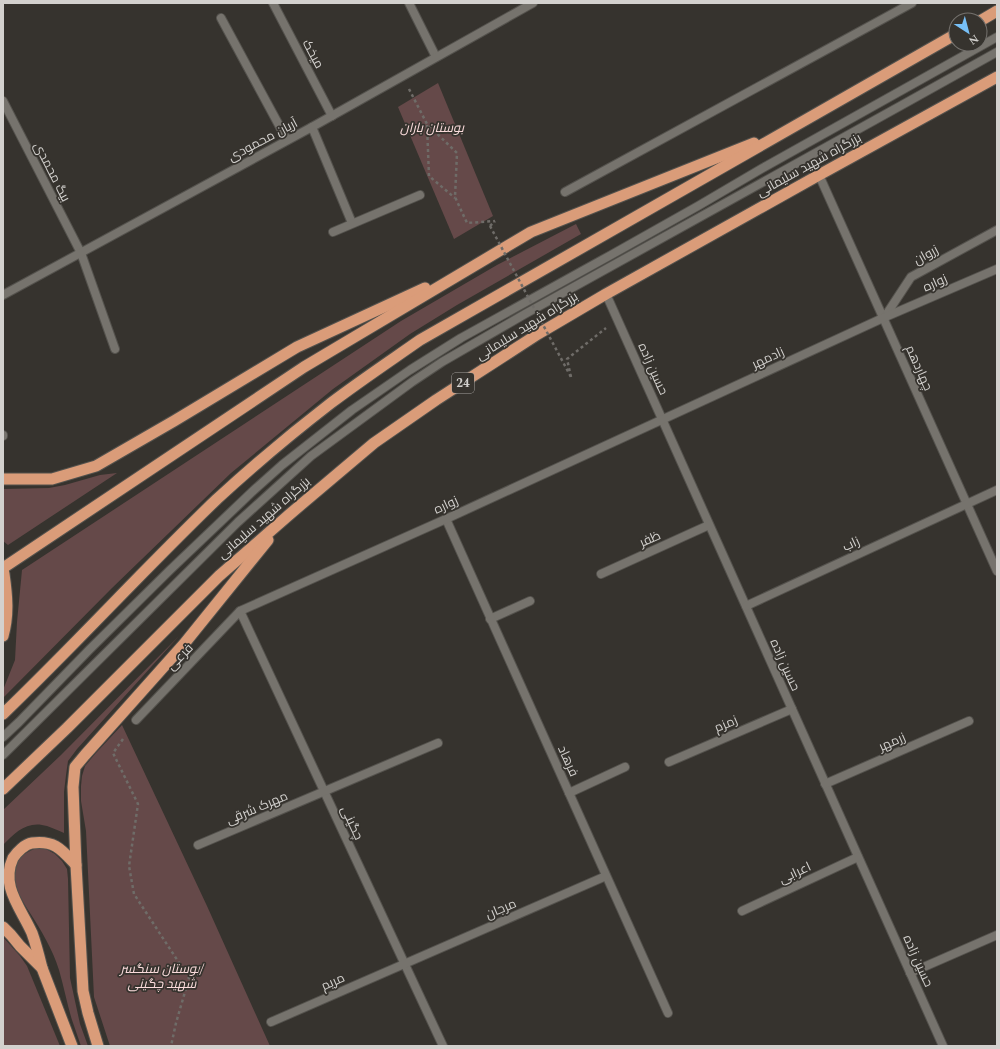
<svg xmlns="http://www.w3.org/2000/svg" width="1000" height="1049" font-family="Spectral,Cairo,serif">
<rect width="100%" height="100%" fill="#36332e"/>
<g fill="#654949">
<path d="M438,83L493,216L454,239L398,107Z"/>
<path d="M576,224L581,234L457,305L410,334L333,389L231,473L112,588L3,698V690L15,660L17,622L22,570L401,321L497,265Z"/>
<path d="M117,473L8,545L3,541V489L49,488L65,485L100,475Z"/>
<path d="M179,636L77,749L68,761L66,775L64,792V833C59,831 53,828 47,826C28,820 15,832 3,845V810L61,755Z"/>
<path d="M122,725L207,906L270,1046H110L94,997L86,831L81,801V786L82,776L85,766L95,754Z"/>
<path d="M36,848L46,849L55,854L62,861L67,869L68,879L70,978L80,1024L88,1046H81C78,1037 75,1029 72,1020C67,1004 64,987 59,970C53,950 41,930 30,913C22,900 13,887 14,871C15,858 25,853 36,848Z"/>
<path d="M3,937L20,956L27,966L60,1046H3Z"/>
</g>
<g fill="none" stroke-linecap="round" stroke-linejoin="round">
<g stroke="#54524d" stroke-width="10">
<g id="service">
<path d="M312,127L352,223"/>
<path d="M333,232L420,195"/>
<path d="M490,619L530,601"/>
<path d="M3,737L19,722L90,649L170,570L254,490L282,465L352,410L410,370L461,338L611,255L698,206L761,169L997,37"/>
<path d="M3,755L238,522L311,456L412,382L442,362L525,314L902,105L997,52"/>
</g>
</g>
<g stroke="#54524d" stroke-width="10">
<g id="minor">
<path d="M273,3L332,116"/>
<path d="M409,3L436,57"/>
<path d="M221,18L287,140"/>
<path d="M3,101L81,253L115,349"/>
<path d="M819,175L997,571"/>
<path d="M565,192L912,3"/>
<path d="M606,294L943,1046"/>
<path d="M3,295L312,127L533,3"/>
<path d="M884,318L911,277L997,230"/>
<path d="M3,435V436"/>
<path d="M446,519L668,1013"/>
<path d="M601,574L709,525"/>
<path d="M746,606L997,490"/>
<path d="M240,611L443,1046"/>
<path d="M136,720L240,611L446,519L883,318L997,269"/>
<path d="M669,762L792,709"/>
<path d="M825,784L969,721"/>
<path d="M569,793L625,767"/>
<path d="M198,845L438,743"/>
<path d="M742,911L858,857"/>
<path d="M910,973L997,935"/>
<path d="M271,1022L606,876"/>
</g>
</g>
<g stroke="#54524d" stroke-width="13">
<g id="trunk">
<path d="M980,21L997,11"/>
<path d="M3,479H52L96,466L174,421L297,347L425,288"/>
<path d="M3,568L304,367L531,232L754,143"/>
<path d="M3,570L4,574C7,595 9,615 3,636"/>
<path d="M3,714C76,644 144,569 217,499C253,466 292,433 331,403C360,381 390,361 420,340L956,34"/>
<path d="M3,789L67,728L219,576L290,514L374,443L436,400L538,334L606,294L819,175L997,77"/>
<path d="M3,927L11,935L20,946L42,968L72,1046"/>
<path d="M42,968C39,956 36,944 32,933C21,908 0,886 13,858C17,852 25,844 32,843C55,840 62,850 76,865"/>
<path d="M98,1046L88,1013L83,991L76,865L73,787L75,767L85,755L184,644L268,540"/>
</g>
</g>
<g stroke="#6f6c68" stroke-width="2.5" stroke-dasharray="3 3" stroke-linecap="butt">
<path d="M409,89L427,124L457,153L455,197L467,223L495,221"/>
<path d="M427,125L429,176L455,198"/>
<path d="M490,226L495,221"/>
<path d="M571,377L567,359L606,328"/>
<path d="M123,739L113,753L138,804L129,866L134,894L189,978L176,1023L171,1046"/>
</g>
<use href="#service" stroke="#76736d" stroke-width="8"/>
<use href="#minor" stroke="#76736d" stroke-width="8"/>
<use href="#trunk" stroke="#da9c79" stroke-width="11"/>
<path stroke="#6f6c68" stroke-width="2.5" stroke-dasharray="3 3" stroke-linecap="butt" d="M490,226L571,377"/>
</g>
<g text-anchor="middle" dominant-baseline="central" stroke-width="3.5" stroke-linejoin="round" paint-order="stroke">
<rect fill="#36332e" stroke="#a4a29e" stroke-width="1" x="452" y="373" width="22" height="20" rx="3"/>
<g font-size="12" font-weight="bold" fill="#d3d1ce">
<text x="463" y="383">24</text>
</g>
<g font-size="13" fill="#d3d1ce" stroke="#36332e">
<text transform="translate(313 54) rotate(62)">میخک</text>
<text transform="translate(263 140) rotate(-28)">آریان محمودی</text>
<text transform="translate(809 165) rotate(-29)">بزرگراه شهید سلیمانی</text>
<text transform="translate(52 172) rotate(63)">بیگ محمدی</text>
<text transform="translate(926 255) rotate(-29)">زروان</text>
<text transform="translate(935 283) rotate(-24)">زواره</text>
<text transform="translate(527 326) rotate(-32)">بزرگراه شهید سلیمانی</text>
<text transform="translate(768 358) rotate(-25)">زادمهر</text>
<text transform="translate(919 368) rotate(66)">چهاردهم</text>
<text transform="translate(653 369) rotate(66)">حسین زاده</text>
<text transform="translate(446 505) rotate(-25)">زواره</text>
<text transform="translate(264 518) rotate(-41)">بزرگراه شهید سلیمانی</text>
<text transform="translate(650 539) rotate(-24)">ظفر</text>
<text transform="translate(851 544) rotate(-25)">زاب</text>
<text transform="translate(180 657) rotate(-46)">فرعی</text>
<text transform="translate(785 665) rotate(66)">حسین زاده</text>
<text transform="translate(726 724) rotate(-23)">زمزم</text>
<text transform="translate(892 742) rotate(-24)">زرمهر</text>
<text transform="translate(568 761) rotate(66)">فرهاد</text>
<text transform="translate(257 808) rotate(-23)">مهرک شرقی</text>
<text transform="translate(352 823) rotate(65)">چگینی</text>
<text transform="translate(795 873) rotate(-25)">اعرابی</text>
<text transform="translate(501 909) rotate(-23)">مرجان</text>
<text transform="translate(918 961) rotate(66)">حسین زاده</text>
<text transform="translate(333 982) rotate(-24)">مریم</text>
</g>
<g font-size="13" font-style="italic" fill="#fbdcdc" stroke="#36332e">
<text x="432" y="128">بوستان باران</text>
<text x="162" y="969">بوستان سنگسر/<tspan x="162" dy="15">شهید چگینی</tspan></text>
</g>
</g>
<rect width="1000" height="1049" fill="none" stroke="#d3d1ce" stroke-width="8"/>
<g transform="translate(968 32) rotate(144)"><circle r="19" fill="#36332e" stroke="#75726e"/>
<path d="M0-3L7 15L0 10L-7 15Z" fill="#77c0f7"/>
<text y="-6" font-size="11" font-weight="bold" text-anchor="middle" fill="#d3d1ce">N</text>
</g>
</svg>
